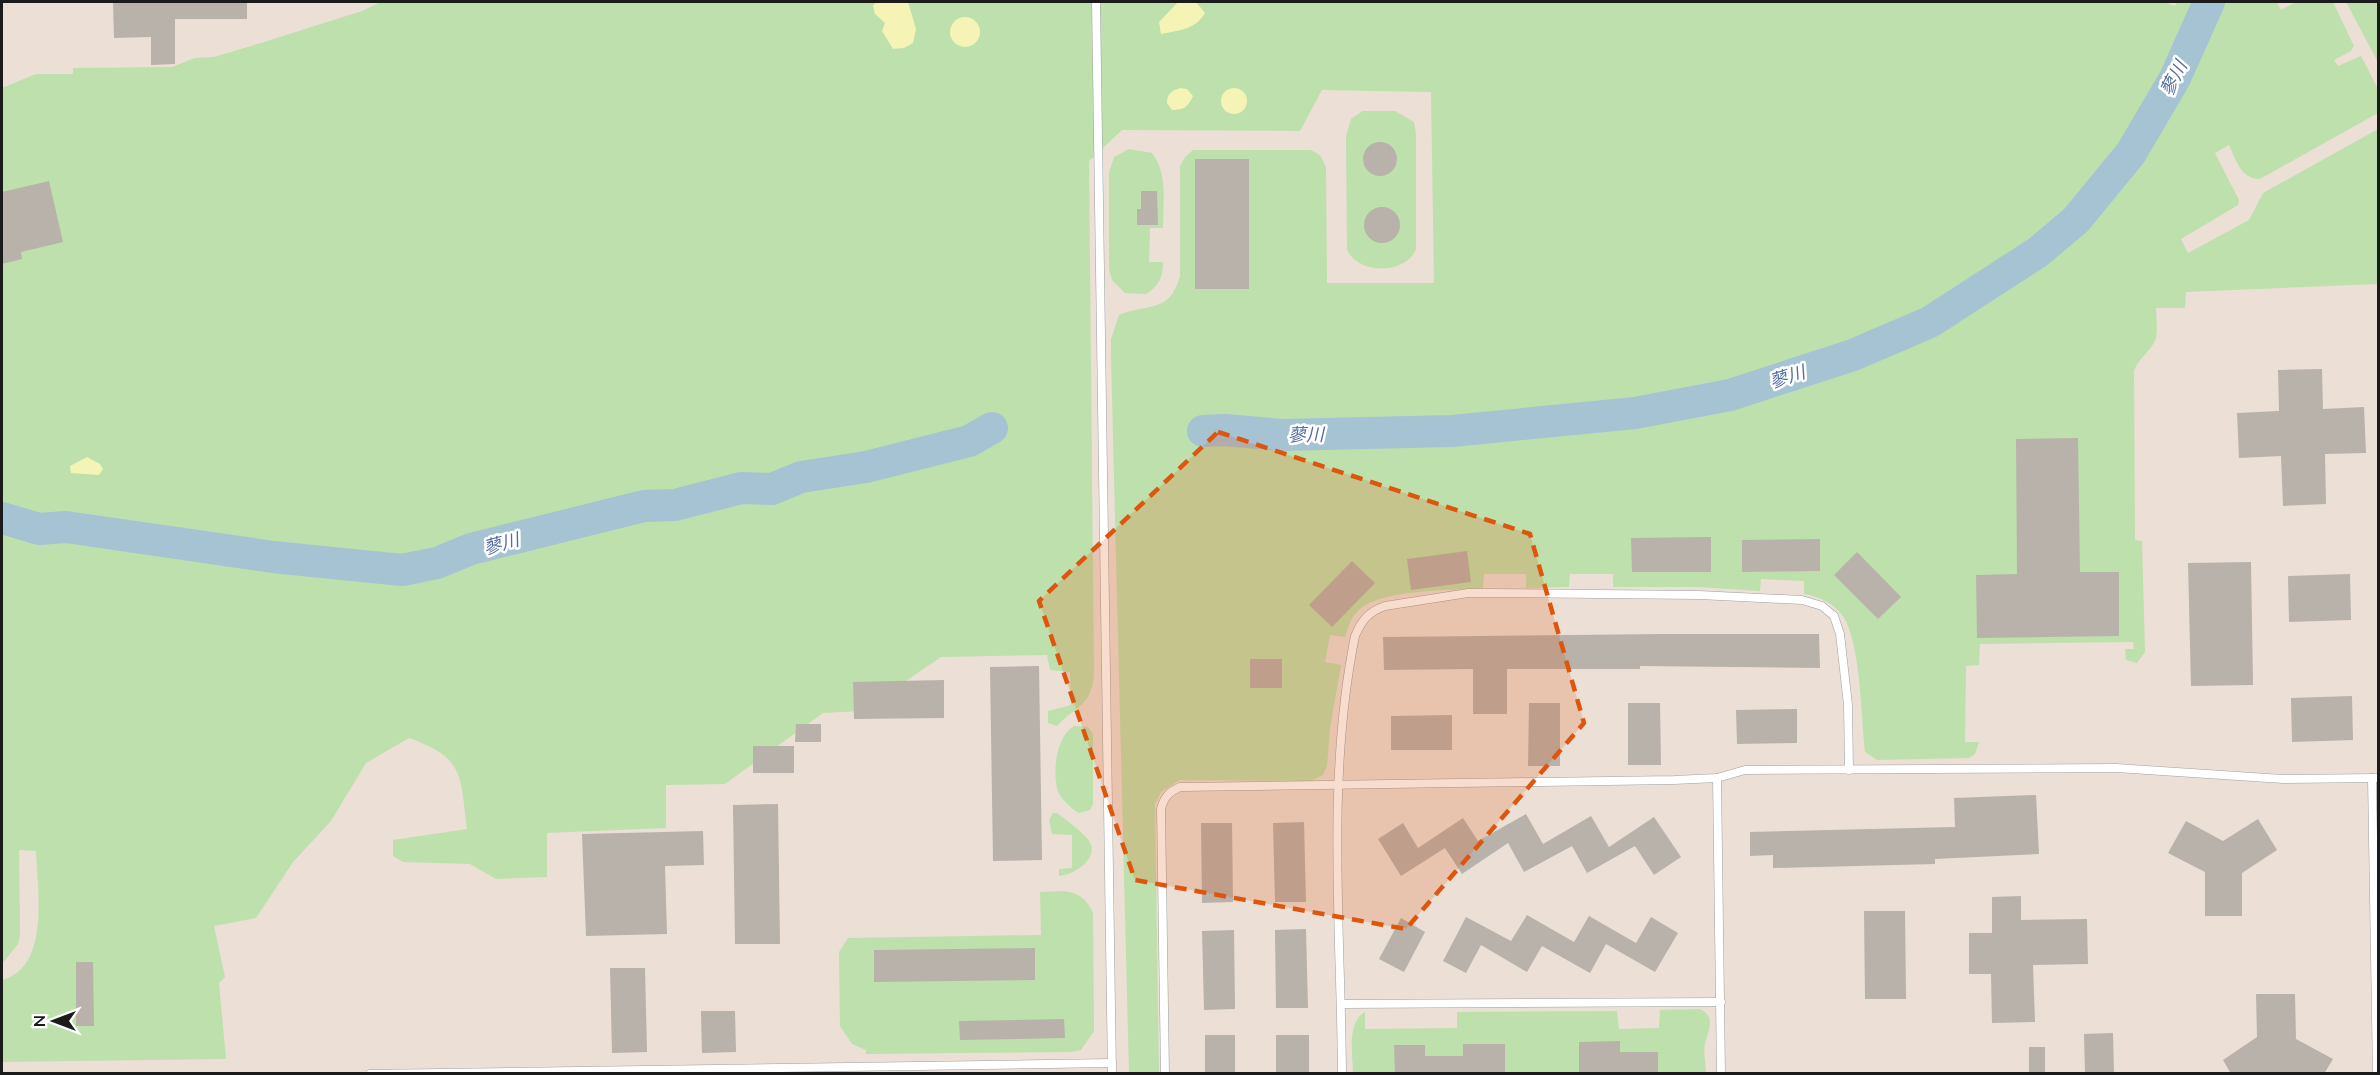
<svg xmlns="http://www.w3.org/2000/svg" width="2380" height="1075" font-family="Lato,'Noto Sans JP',sans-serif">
<rect width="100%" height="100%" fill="#ebeae2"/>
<rect fill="#ecdfd6" x="2" y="2" width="2376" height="1071"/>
<g fill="#bee0ac">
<path d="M381,2H2165L2175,6L2177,2H2277L2281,10L2296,2H2333L2354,46L2351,51L2334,60L2338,66L2361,56L2378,89V113L2260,179C2241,179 2236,160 2229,145L2215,153L2239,200L2238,205L2181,239L2188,253L2249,220L2263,193L2378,129V284L2186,292L2185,308H2156C2156,317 2158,329 2156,338C2152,351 2138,358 2134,371L2135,540L2142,541L2145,652L2137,663L2126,660L2125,649H2134L2133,642L1980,644L1979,665L1966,666L1965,742H1979L1975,754L1969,758L1877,760L1865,752C1861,717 1861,644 1843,616C1835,604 1818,596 1804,594V581L1761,579L1760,591L1698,587H1613V574H1570L1569,587L1526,588V574H1484L1483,588C1451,591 1379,588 1357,612C1350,619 1348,628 1345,637L1330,635L1325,662L1341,665L1330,728L1327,766L1323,775L1311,781L1180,780L1161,792L1155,804L1159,1073H1129L1111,358V339L1119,315C1147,303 1170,314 1180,276V166L1185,157L1193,150H1311L1320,155L1326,167L1327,283H1434L1431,92L1322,90L1300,131L1122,130L1089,161L1094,675C1091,707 1075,706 1057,726L1048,723V711L1071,705L1070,672L1050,670L1047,655L941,657L862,711L823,713L725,784L666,785V828L547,833V877L496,879L470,864L403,862L393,856V840L467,829C460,775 465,758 409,738L366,763L331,821L293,862L256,918L214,926L225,977L219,983L226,1059L2,1062V980C51,967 37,888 36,851L19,850L20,935L18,944L2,964V88L36,74H73V68L172,67L195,58L214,57L261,43L362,11Z"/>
<path d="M2346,2H2378V62Z"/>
<path d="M1363,111H1395L1414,122L1416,134V249C1406,275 1357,275 1347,249L1346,136L1351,119Z"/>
<path d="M1129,149L1152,153C1168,173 1163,204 1163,228H1150L1149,262H1163C1163,277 1159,286 1146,294L1125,293L1112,280L1109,270V173L1114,157Z"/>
<path d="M1074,726L1088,727L1093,734V804L1090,810L1079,813C1071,808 1059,798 1057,788C1053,769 1056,737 1074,726Z"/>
<path d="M1053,813H1057C1067,821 1079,829 1087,838C1103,856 1075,875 1059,876V869L1072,868V835L1052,834L1049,820Z"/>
<path d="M1063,891C1078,892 1087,899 1093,913L1094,1031L1081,1050L1070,1052L866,1054V1050L852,1044L840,1026L839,952L848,938L1041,935L1040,892Z"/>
<path d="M1700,1009C1716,1017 1709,1029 1705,1043C1703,1052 1706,1064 1706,1073L1353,1074C1353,1055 1346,1023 1365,1012V1029L1457,1028V1012L1617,1011L1619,1029L1659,1028L1660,1010Z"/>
</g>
<g fill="#f5f3b5">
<path d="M876,2H908L916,29L913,43L904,48L893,49L882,31L885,23L875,14L873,6Z"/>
<path d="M1178,2H1196L1205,13C1195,30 1180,30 1161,34L1159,22Z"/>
<circle cx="965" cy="32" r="15"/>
<path d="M1180,88L1187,89L1193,96C1188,107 1184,110 1172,110L1167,103C1167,94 1171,91 1180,88Z"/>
<circle cx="1234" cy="101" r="13"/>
<path d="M87,457L100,464L103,469L99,475L71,473L70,466Z"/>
</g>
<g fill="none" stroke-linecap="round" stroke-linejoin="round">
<g stroke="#a6c3d4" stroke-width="32">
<path d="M1203,431L1225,430L1282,435L1452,431L1635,413L1730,395L1853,355L1930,322L2038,252L2076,220L2131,153L2175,78L2209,2"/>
<path d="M2,518L39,529L66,527L273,557L402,570L437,563L471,549L644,506L675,505L741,488L772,489L801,477L866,467L969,441L992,428"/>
</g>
</g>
<g fill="#b8b2ab">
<path d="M113,2H247V19H175V64L151,65V37L114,38Z"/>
<circle cx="1380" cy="159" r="17"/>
<rect x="1195" y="159" width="54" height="130"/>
<path d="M49,181L63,242L21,252L22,259L2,264V192Z"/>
<path d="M1141,191H1157L1158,225H1137V209H1141Z"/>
<circle cx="1382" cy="225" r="18"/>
<path d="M2322,369L2323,409L2364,407L2366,453L2325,454L2326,504L2283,506L2281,456L2239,458L2237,413L2279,411L2278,370Z"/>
<path d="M2078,438L2080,572H2119V636L1977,638L1976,575L2017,574L2016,439Z"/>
<path d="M1711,537V572H1632L1631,538Z"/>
<path d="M1820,539V571L1742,572V540Z"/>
<path d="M1467,551L1471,582L1411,590L1407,559Z"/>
<path d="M1857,552L1901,597L1878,619L1834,575Z"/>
<path d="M1352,561L1375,583L1332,627L1309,605Z"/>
<path d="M2251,562L2253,685L2191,686L2188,563Z"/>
<path d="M2350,574L2351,620L2289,622L2288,576Z"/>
<path d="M1661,634H1819L1820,668L1640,666V669H1507V714H1473V669L1384,670L1383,637Z"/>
<rect x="1250" y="659" width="32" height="29"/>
<path d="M1039,666L1042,860L993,861L990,667Z"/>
<path d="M944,680V718L854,719L853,682Z"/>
<path d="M2352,696L2353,740L2292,742L2291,698Z"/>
<path d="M1529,703H1560V766H1528Z"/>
<path d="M1628,703H1660L1661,765H1628Z"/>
<path d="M1797,709V743L1737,744L1736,710Z"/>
<path d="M1452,715V750H1391V716Z"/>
<path d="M796,724H821V742H795Z"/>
<rect x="753" y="746" width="41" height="27"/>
<path d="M2036,795L2039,854L1935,859V864L1773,868V855L1750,856V832L1955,827L1954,798Z"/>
<path d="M778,804L780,944H735L733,805Z"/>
<path d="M1526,814L1543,844L1591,816L1609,847L1654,817L1681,857L1654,875L1635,846L1587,873L1572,846L1524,872L1508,843L1462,874L1445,848L1401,876L1378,839L1403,823L1418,848L1463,818L1478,841Z"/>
<path d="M2258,819L2277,850L2242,873V916H2205V872L2168,853L2186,821L2223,841Z"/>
<path d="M1304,822L1306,902H1275L1273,823Z"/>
<path d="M1201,823H1232L1233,902L1202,903Z"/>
<path d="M703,831L704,865L665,866L667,934L586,936L582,834Z"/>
<path d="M2021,896V920L2087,919L2088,964L2033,965L2035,1022L1992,1023L1991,974H1969V933H1992V897Z"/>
<path d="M1864,911H1905L1906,999H1865Z"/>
<path d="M1527,915L1574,942L1589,916L1636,943L1651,917L1678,933L1655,972L1606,944L1590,973L1542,946L1527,972L1481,945L1466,973L1443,961L1466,917L1511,941Z"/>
<path d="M1401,918L1425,932L1404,972L1379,959Z"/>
<path d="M1306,929L1308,1008H1276L1275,930Z"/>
<path d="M1234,930L1235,1009L1204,1010L1202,931Z"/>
<path d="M1035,948V980L874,982V950Z"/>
<path d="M76,962H93L94,1026H76Z"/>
<path d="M610,968H645L647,1052L612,1053Z"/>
<path d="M2256,994H2295L2296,1039L2333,1059L2324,1074H2231L2223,1060L2257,1037Z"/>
<path d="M701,1011H735L736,1052L702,1053Z"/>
<path d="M1064,1019L1065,1038L960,1040L959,1021Z"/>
<path d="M2113,1033L2114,1074H2085L2084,1034Z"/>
<rect x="1205" y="1035" width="30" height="39"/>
<rect x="1276" y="1035" width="33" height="39"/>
<path d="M1620,1041V1052H1658V1074H1579V1042Z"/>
<path d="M1463,1044H1505V1074H1395L1394,1045H1425V1056H1463Z"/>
<rect x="2029" y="1047" width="16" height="27"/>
</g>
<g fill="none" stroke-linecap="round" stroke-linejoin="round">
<g stroke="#9f9f9f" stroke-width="9">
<g id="service">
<path d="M1096,2L1112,1074"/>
<path d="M1717,778L1721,1074"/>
<path d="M2372,778L2377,1074"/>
<path d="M1342,1004L1721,1002"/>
<path d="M370,1074L1112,1063"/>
<path d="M1165,1074L1161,809C1164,797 1169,792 1180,787L1674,780L1717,778L1745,770L2116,768L2283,779L2378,778"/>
<path d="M1342,1074C1341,928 1326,779 1355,636C1362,620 1368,612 1385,606L1468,593H1493L1699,595L1802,600L1822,606L1834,616L1840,634L1848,705L1849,770"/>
</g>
</g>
<use href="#service" stroke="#fff" stroke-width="8"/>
</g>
<path fill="#de560d" fill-opacity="0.2" stroke="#de560d" stroke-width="4.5" stroke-dasharray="12 8" stroke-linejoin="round" d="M1218,432L1530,534L1584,723L1406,929L1135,880L1039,601Z"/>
<g text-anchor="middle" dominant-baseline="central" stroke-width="5" stroke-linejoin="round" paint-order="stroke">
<g font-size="18" font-style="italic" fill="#536d9e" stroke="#fff">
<text transform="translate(2173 78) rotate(-63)">蓼川</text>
<text transform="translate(1787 376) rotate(-18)">蓼川</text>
<text transform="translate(1306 434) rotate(-1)">蓼川</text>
<text transform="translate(501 543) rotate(-15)">蓼川</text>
</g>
</g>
<rect width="2380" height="1075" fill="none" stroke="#1b1b1b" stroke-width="6"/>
<g transform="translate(54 1021) rotate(270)" stroke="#ffffff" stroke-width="4.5" paint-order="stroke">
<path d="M0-4.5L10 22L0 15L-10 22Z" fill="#1b1b1b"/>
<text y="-9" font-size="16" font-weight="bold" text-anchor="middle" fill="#1b1b1b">N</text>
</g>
</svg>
